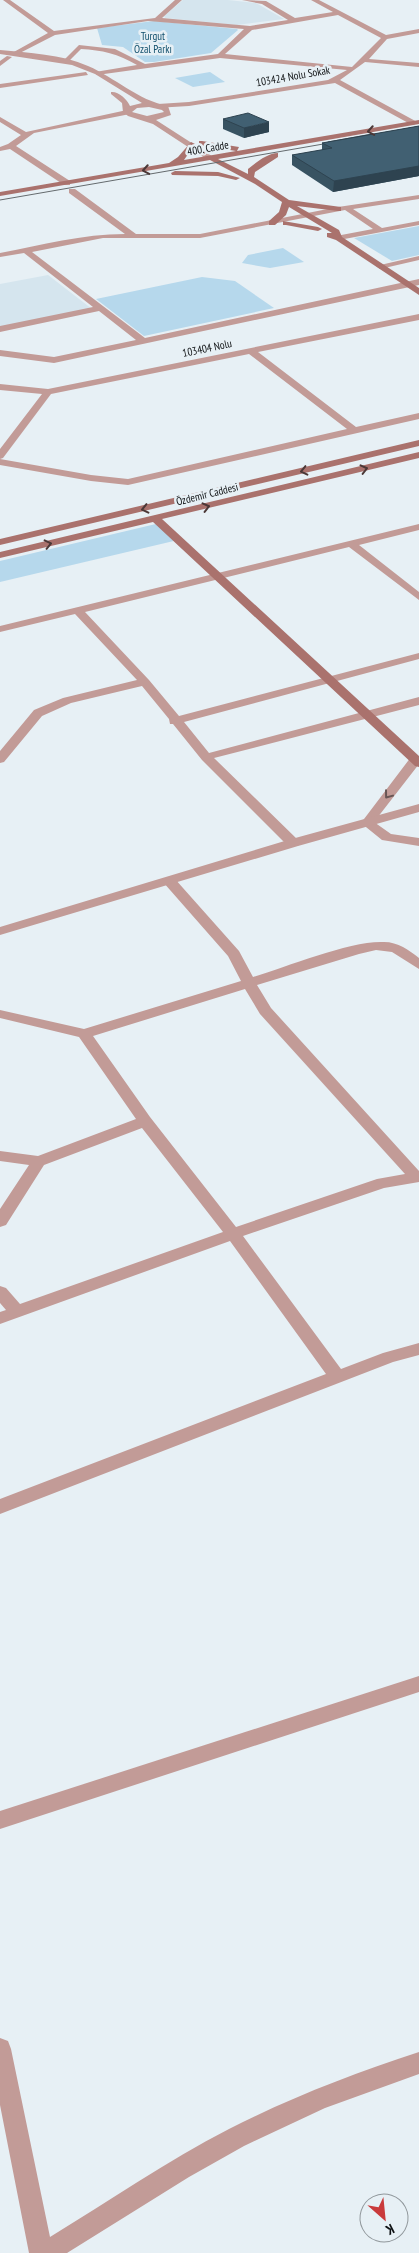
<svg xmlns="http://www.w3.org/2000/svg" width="419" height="2253" font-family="'PT Sans Narrow',sans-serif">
<rect width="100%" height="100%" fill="#e7f0f5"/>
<g fill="#d5e5ee">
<path d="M183,0H228L256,3L284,19L237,25L165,18L164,16Z"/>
<path d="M48,275L92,309L0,329V284Z"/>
</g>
<g fill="#b6d8ec">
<path d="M154,21L237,29L238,30L211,53L154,62H145L123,47L102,45L97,28Z"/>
<path d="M210,72L225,82L193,87L175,78Z"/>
<path d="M419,226V255L392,261L354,238Z"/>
<path d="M283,248L304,262L270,268L242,263L248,255Z"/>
<path d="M202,277L235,281L274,308L144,336L96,299Z"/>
<path d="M160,523L178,540L0,582V561Z"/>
</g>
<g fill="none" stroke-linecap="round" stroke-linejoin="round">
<g fill="#c29b97" fill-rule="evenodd">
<path d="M3,0H10L54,31L155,18L175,0H182L162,18L250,26L288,20L262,4L242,0L266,1L295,18L333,12L311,0H319L386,35L419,29V33L387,39L369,59L419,63V67L365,62L340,80L419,123L412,125L335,83L189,106L155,108L158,104L189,102L328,80L347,70L220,58L97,75L95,72L137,65C118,54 102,50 81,49L68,62L63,61L79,45L115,49L145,64L218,54L244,29L148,21L55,35L14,56L12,53L48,33ZM338,15L381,38L352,67L225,54L252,30Z"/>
<path d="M7,56L12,57L0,66V61Z"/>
<path d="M86,72L88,75L0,88V84Z"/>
<path d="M127,110L130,114L34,133L16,146L70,181V185H64L10,149L0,151V147L8,144L21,135L0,122V117L26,132Z"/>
<path d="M69,189H75L136,234H200L338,207L419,195V199L353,209L382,228L419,221V225L339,240L335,238L336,236L373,229L345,210L200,238H103L32,252L145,338L419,279V285L54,363L0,356V350L54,357L136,340L99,311L0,332V326L93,307L24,253L0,257V253C41,245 83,234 125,234L69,193Z"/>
<path d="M419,256V260L380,269L376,266Z"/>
<path d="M419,314V320L258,352L356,427L419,413V419L128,485L91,481L0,465V459L91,475L128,479L347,429L249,354L51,394L3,458L0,459V449L42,394L0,390V384L48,389Z"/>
<path d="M419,524V530L359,545L419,592V600L349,547L85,612L149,680L179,716L419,653V659L184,722L209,753L419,697V705L214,758L298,840L299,843L298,846H288L202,760L173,724H170L169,719L142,686L71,703L42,716L4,762L0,763V751L34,710L63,698L137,680L75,614L0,632V626Z"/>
<path d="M419,756V764L374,822L391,834L419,838V846L382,840L361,823L411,757Z"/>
<path d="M170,878L175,879L239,951L253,977C286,967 352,940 384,942C398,942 409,950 419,958V969L392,952L376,950L359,954L257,985L271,1008L419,1171V1182L384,1188L243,1236L341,1369L383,1353L419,1343V1355L393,1362L0,1514V1499L326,1374L230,1241L0,1324V1312L6,1310L0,1303V1286L6,1288L20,1304L223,1232L142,1128L44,1165L6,1225L0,1227V1209L29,1165L0,1161V1151L38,1156L136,1119L79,1037L0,1018V1010L84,1029L241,981L228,956L163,882ZM245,989L260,1014L405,1174L377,1179L236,1227L150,1117L93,1036Z"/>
<path d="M419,1676V1692L0,1829V1811Z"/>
</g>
<g fill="#c29b97" fill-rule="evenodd">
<path d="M0,50C29,53 61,54 88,66C116,78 137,100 168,106L171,115L156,120L215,158L208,160L153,124L128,116L123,112L122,103L111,94V92C118,91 127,99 130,106L142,103L95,74L72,65L0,54ZM149,107L162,110L164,112L147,116L132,112L137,108Z"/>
<path d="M419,804V812L298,846L0,935V927L288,840Z"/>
<path d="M0,2038L8,2041L11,2049L50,2237C109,2201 167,2161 229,2129C290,2098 354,2073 419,2052V2074L325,2108L244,2146L189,2177L67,2253H29L0,2105Z"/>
</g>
<g fill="#aa726d" fill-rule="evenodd">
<path d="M419,120V124L218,159L248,174V169C256,163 267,153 278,153V157L255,172L254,177L289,200L341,207V211H338L297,206L339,230L342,237L419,288V295L336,240L327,237V233H332L289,207L286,215L275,225H269V221L279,212L282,202L255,184L210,160L0,196V192L169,163L178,157L191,142L195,144L184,160L236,151L199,145V141H202L239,147L237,151Z"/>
<path d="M175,171L218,172L240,178L236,180L218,176L172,175L171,173Z"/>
<path d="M283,221L318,227L322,229L318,231L286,225H283Z"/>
<path d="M419,440V446L0,545V539Z"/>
<path d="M419,452V458L162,519L419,756V767L415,766L153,522L0,558V552Z"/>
</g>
<g stroke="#656b6e" stroke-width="1">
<path d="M328,142L372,134"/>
<path d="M0,200L335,142"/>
</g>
</g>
<g fill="#385362">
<path d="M223,119L269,132L244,138L223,129Z"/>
<path d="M419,126V176L333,192L292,165V155L322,150V143Z"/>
</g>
<g fill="#2e4350">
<path d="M269,122V132L244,138V128Z"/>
<path d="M419,166V176L333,192L334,181Z"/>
</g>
<g fill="#416072" stroke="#2e4350">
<path d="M248,113L269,122L244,128L223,119Z"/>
<path d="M419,126V166L334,181L292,155L332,148L322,143Z"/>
</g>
<defs><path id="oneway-chevron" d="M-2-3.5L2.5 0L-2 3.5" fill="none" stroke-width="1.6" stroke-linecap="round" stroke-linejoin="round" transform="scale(1.25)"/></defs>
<g stroke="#4c3837">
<use href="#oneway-chevron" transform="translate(371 131) rotate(170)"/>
<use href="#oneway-chevron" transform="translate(146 170) rotate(170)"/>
<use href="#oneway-chevron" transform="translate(364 469) rotate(-14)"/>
<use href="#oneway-chevron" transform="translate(304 471) rotate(167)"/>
<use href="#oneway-chevron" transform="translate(206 507) rotate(-14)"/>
<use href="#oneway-chevron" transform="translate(145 509) rotate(167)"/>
<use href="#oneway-chevron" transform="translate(48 544) rotate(-13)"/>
</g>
<use stroke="#685655" href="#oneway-chevron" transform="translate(388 795) rotate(127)"/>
<g text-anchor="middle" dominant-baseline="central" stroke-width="5" stroke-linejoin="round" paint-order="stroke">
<g font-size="11" fill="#104f6c" stroke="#e7f0f5">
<text x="153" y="36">Turgut<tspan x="153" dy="13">Özal Parkı</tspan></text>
</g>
<g font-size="11" fill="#0e1113" stroke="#e7f0f5">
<text transform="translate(293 76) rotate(-10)">103424 Nolu Sokak</text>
<text transform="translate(208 148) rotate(-10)">400. Cadde</text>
<text transform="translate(207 348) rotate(-12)">103404 Nolu</text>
<text transform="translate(207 494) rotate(-14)">Özdemir Caddesi</text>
</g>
</g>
<g transform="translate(384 2218) rotate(153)"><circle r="24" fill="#e7f0f5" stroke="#90979b"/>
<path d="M0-4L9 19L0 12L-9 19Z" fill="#c93a3b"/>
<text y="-8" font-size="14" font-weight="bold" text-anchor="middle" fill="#0e1113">K</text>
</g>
</svg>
